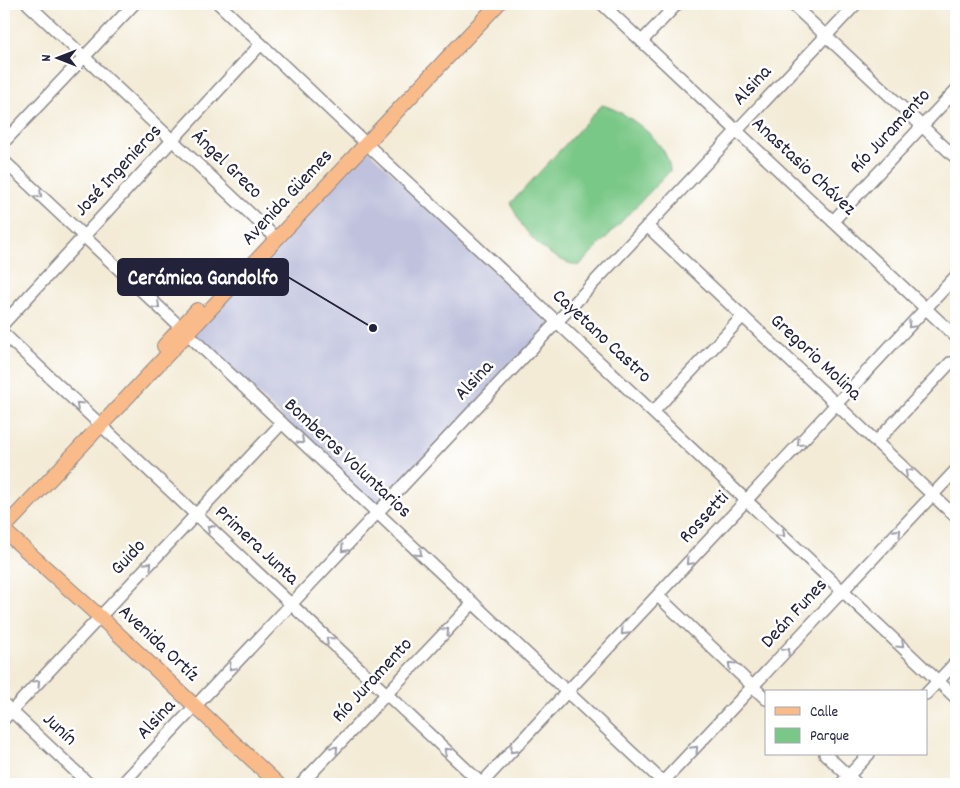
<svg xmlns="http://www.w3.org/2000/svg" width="960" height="788" font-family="Dekko,sans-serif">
<rect width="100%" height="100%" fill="#fff"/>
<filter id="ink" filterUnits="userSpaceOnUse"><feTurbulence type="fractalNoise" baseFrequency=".02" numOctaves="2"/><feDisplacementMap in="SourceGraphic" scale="10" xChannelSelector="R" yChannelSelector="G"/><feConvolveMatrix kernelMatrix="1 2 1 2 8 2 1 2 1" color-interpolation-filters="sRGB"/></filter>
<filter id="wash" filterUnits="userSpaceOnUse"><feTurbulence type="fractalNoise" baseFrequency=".0096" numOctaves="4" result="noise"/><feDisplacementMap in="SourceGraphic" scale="20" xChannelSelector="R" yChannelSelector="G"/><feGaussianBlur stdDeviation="1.12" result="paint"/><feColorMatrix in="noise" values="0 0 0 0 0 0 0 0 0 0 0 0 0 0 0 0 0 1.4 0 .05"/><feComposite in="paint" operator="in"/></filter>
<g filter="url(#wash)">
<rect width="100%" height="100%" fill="#f3ebd6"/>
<path fill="#c0c2dd" d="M367,149L553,322L378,508L194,334Z"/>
<path fill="#7ac887" stroke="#4e7561" d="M602,105C626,111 670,143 670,171L579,266C547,259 522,233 511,203Z"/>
</g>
<g filter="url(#ink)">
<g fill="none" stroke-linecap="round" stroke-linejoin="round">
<g stroke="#8a8688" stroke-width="14">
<g id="minor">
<path d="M28,4L277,239"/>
<path d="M219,4L359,137L557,322L956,698"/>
<path d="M602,4L956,337"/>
<path d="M792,4L956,158"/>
<path d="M642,41L677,4"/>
<path d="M4,142L134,4"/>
<path d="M4,161L665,784"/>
<path d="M833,221L956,90"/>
<path d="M647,226L956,517"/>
<path d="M4,323L261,44"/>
<path d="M4,334L482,784"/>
<path d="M653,412L743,316"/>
<path d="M876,442L950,363"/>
<path d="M658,596L766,699"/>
<path d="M926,694L956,662"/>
<path d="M4,704L89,784"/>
<path d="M4,719L282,423"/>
<path d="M825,754L857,784"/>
<path d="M122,784L856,4"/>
<path d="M301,784L473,603"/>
<path d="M481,784L956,276"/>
<path d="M661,784L956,470"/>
<path d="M841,784L869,754"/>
</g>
</g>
<g stroke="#8a8688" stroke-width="16">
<g id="major">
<path d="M164,346L197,310"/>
<path d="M4,528L498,4"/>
<path d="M4,532L9,535L100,617L278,784"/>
</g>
</g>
<use href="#minor" stroke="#fff" stroke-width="11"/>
<use href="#major" stroke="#fabb8b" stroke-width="14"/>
</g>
<defs><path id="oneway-chevron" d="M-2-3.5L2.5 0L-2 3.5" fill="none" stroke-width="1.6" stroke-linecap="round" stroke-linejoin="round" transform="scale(1.25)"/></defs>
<g stroke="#9c9ca7">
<use href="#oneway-chevron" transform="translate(39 195) rotate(44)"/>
<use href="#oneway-chevron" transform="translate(157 306) rotate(43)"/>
<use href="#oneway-chevron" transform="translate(911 325) rotate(133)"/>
<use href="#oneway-chevron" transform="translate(79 405) rotate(-137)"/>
<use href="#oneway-chevron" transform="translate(301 441) rotate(43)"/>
<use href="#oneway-chevron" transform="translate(800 443) rotate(133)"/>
<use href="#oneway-chevron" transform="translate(908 472) rotate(-137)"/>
<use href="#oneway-chevron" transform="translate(210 528) rotate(-137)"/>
<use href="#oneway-chevron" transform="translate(898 532) rotate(-47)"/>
<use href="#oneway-chevron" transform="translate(782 534) rotate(43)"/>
<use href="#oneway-chevron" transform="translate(344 549) rotate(133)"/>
<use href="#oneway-chevron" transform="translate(419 553) rotate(43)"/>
<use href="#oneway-chevron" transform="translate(689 562) rotate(133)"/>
<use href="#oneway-chevron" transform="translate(149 565) rotate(-47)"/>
<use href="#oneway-chevron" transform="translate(446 631) rotate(-47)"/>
<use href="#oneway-chevron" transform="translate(624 632) rotate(133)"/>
<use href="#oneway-chevron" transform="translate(329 640) rotate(-137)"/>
<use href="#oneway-chevron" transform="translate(901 645) rotate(43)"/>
<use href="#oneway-chevron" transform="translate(787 651) rotate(-47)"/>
<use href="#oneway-chevron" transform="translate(731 665) rotate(-137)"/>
<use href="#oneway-chevron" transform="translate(232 667) rotate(133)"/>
<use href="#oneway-chevron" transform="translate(37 683) rotate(-47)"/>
<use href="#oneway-chevron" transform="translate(335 749) rotate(-47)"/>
<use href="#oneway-chevron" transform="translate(695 749) rotate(-47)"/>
<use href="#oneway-chevron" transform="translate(513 750) rotate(133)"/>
<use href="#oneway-chevron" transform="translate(447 751) rotate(-137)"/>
</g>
</g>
<g text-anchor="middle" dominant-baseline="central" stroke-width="5" stroke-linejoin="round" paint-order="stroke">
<g font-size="20" fill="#22223b" stroke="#fff">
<text transform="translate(753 86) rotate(-47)">Alsina</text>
<text transform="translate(891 132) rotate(-47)">Río Juramento</text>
<text transform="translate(226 165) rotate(44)">Ángel Greco</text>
<text transform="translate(803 167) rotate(43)">Anastasio Chávez</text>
<text transform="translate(119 171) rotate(-47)">José Ingenieros</text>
<text transform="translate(288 198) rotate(-47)">Avenida Güemes</text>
<text transform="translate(601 337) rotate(43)">Cayetano Castro</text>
<text transform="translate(815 358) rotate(43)">Gregorio Molina</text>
<text transform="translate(475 381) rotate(-47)">Alsina</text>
<text transform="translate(347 459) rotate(43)">Bomberos Voluntarios</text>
<text transform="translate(705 518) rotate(-47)">Rossetti</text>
<text transform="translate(256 546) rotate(43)">Primera Junta</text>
<text transform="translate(129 558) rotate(-47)">Guido</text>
<text transform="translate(795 614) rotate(-47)">Deán Funes</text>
<text transform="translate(158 644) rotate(43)">Avenida Ortíz</text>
<text transform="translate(373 681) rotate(-47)">Río Juramento</text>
<text transform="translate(157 720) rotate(-47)">Alsina</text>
<text transform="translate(59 730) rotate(43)">Junín</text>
</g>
</g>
<path fill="none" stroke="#22223b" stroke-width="2" d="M373 328L288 277"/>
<circle fill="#22223b" stroke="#fff" stroke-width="2" cx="373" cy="328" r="5"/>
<rect fill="#22223b" stroke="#22223b" stroke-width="2" x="118" y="259" width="170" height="36" rx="5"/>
<g font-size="21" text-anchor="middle" font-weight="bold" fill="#fff">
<text x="203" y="284">Cerámica Gandolfo</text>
</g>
<rect width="960" height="788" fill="none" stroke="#fff" stroke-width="20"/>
<rect x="765" y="690" width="162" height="65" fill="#ffffff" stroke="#a7a7b1"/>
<rect x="775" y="707" width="25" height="8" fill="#fabb8b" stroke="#a7a7b1"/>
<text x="810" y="716" font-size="15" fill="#22223b">Calle</text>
<rect x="775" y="728" width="25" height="15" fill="#7ac887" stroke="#a7a7b1"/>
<text x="810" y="740" font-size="15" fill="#22223b">Parque</text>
<g transform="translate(58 58) rotate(270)" stroke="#ffffff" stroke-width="4" paint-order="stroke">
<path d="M0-4L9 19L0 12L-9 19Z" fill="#22223b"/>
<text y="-8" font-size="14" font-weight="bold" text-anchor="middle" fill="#22223b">N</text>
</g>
</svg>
